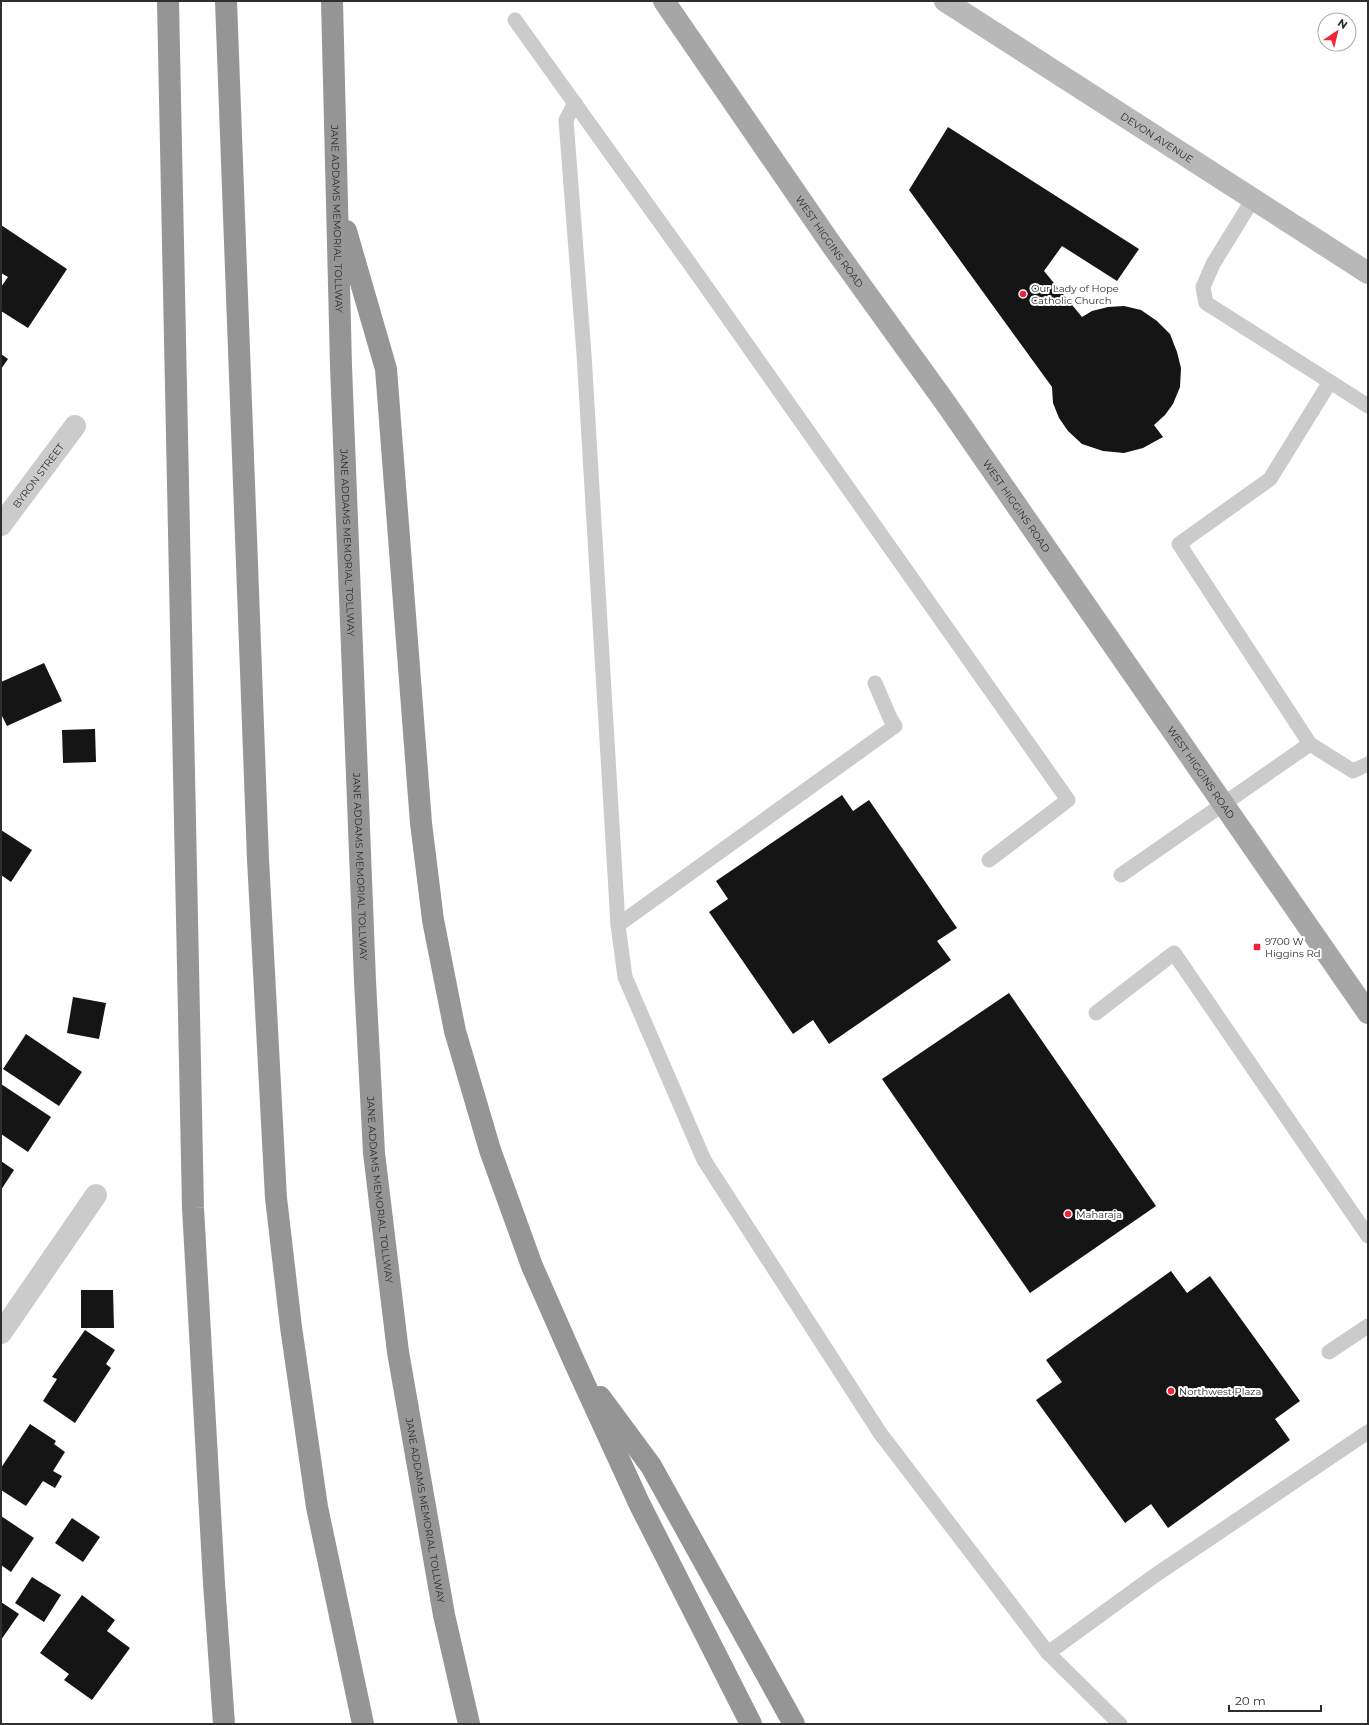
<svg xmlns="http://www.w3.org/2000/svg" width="1369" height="1725" font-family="Montserrat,sans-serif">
<rect width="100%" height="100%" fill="#fff"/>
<g fill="#151515">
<path d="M948,127L1139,249L1117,281L1062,246L1044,271L1082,317L1092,311L1108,307L1124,306L1141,310L1157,321L1170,334L1177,352L1181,368L1180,387L1173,404L1165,415L1154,425L1163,437L1143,448L1124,453L1103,451L1082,444L1068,431L1059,418L1053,403L1052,387L909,190Z"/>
<path d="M1,225L67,269L28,328L1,311V287L8,277L1,273Z"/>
<path d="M1,354L8,359L1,369Z"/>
<path d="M44,663L62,701L7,726L1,714V682Z"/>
<path d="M95,729L96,762L63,763L62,730Z"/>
<path d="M842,795L853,811L869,800L957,928L937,941L951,960L829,1044L813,1020L793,1034L709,912L728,899L716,881Z"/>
<path d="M1,830L32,850L11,882L1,875Z"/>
<path d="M1009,993L1156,1206L1030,1293L882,1079Z"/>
<path d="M73,997L106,1003L99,1039L67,1033Z"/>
<path d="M26,1034L82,1072L59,1106L3,1069Z"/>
<path d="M1,1084L51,1117L28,1152L1,1134Z"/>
<path d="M1,1161L14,1170L1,1190Z"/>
<path d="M1171,1271L1187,1293L1210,1276L1300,1401L1275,1419L1290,1440L1168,1528L1151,1504L1125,1523L1036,1400L1062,1382L1046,1360Z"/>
<path d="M81,1290H113L114,1328H81Z"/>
<path d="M85,1330L115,1350L106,1364L111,1368L75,1423L43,1401L57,1379L52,1377Z"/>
<path d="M30,1424L56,1441L54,1444L65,1452L53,1471L62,1476L55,1488L43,1481L26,1506L1,1490V1468Z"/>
<path d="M1,1516L34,1538L11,1572L1,1565Z"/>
<path d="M72,1518L100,1537L83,1562L55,1543Z"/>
<path d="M32,1577L61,1595L44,1622L15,1603Z"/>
<path d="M82,1595L115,1620L107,1631L130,1648L92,1700L64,1680L69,1674L40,1653Z"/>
<path d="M1,1602L19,1614L1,1640Z"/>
</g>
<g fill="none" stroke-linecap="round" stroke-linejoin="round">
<g stroke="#cbcbcb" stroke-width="15">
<path d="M515,20L695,271L1068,800L989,860"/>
<path d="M575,103L566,120L584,354L618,925L625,977L704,1160L880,1433L1048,1653L1120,1724"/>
<path d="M1253,199L1213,264L1203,287L1206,303L1368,406"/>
<path d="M1330,382L1270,479L1179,544L1310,744L1353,771L1368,764"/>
<path d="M1121,875L1310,744"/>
<path d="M618,925L895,726L890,718L875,683"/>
<path d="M1096,1013L1174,953L1368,1236"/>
<path d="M1329,1352L1368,1326"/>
<path d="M1048,1653L1154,1576L1368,1432"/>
</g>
<g stroke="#cbcbcb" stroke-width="22">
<path id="s1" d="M1,525L75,426"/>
<path d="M1,1333L96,1195"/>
</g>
<path stroke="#b8b8b8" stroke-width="22" id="s2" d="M945,1L1368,273"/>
<path stroke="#a6a6a6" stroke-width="22" id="s3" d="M664,1L831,244L947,405L1368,1013"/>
<g stroke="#959595" stroke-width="22">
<path d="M168,1L193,1208L214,1583L224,1724"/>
<path d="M226,1L258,859L276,1198L291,1327L317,1507L363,1724"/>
<path id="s4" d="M332,1L341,366L365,981L374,1153L398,1352L444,1615L469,1724"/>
<path d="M346,231L386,369L421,823L433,920L455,1031L490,1150L532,1266L573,1359L639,1503L751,1724"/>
<path d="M600,1397L651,1466L794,1724"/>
</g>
</g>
<g fill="#f22338" stroke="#fff" stroke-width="1.5">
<circle cx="1023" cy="294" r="4"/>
<rect x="1253" y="943" width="8" height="8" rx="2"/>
<circle cx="1068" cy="1214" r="4"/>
<circle cx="1171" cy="1391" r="4"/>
</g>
<g text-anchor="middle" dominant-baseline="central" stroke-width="4" stroke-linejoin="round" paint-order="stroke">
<g font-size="10" fill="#2e2e2e" stroke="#fff">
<text stroke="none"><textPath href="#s2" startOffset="252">DEVON AVENUE</textPath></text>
<text stroke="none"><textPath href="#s4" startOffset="218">JANE ADDAMS MEMORIAL TOLLWAY</textPath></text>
<text stroke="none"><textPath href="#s3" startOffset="292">WEST HIGGINS ROAD</textPath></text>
<text stroke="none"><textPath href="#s1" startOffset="62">BYRON STREET</textPath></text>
<text stroke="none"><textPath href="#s3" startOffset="616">WEST HIGGINS ROAD</textPath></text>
<text stroke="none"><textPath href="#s4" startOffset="542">JANE ADDAMS MEMORIAL TOLLWAY</textPath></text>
<text stroke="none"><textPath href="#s3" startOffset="940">WEST HIGGINS ROAD</textPath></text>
<text stroke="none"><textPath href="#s4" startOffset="866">JANE ADDAMS MEMORIAL TOLLWAY</textPath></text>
<text stroke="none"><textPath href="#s4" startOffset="1190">JANE ADDAMS MEMORIAL TOLLWAY</textPath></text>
<text stroke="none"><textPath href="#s4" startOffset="1514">JANE ADDAMS MEMORIAL TOLLWAY</textPath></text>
</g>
<g font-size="10" fill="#2e2e2e" stroke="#fff" text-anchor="start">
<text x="1031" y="288">Our Lady of Hope<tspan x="1031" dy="12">Catholic Church</tspan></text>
<text x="1265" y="941">9700 W<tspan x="1265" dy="12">Higgins Rd</tspan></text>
<text x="1076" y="1214">Maharaja</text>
<text x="1179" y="1391">Northwest Plaza</text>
</g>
</g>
<rect width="1369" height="1725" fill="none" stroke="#2e2e2e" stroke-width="4"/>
<g transform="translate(1337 32) rotate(35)"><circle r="19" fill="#ffffff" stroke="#ababab"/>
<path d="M0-3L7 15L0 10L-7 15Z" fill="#f22338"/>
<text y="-6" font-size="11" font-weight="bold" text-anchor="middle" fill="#2e2e2e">N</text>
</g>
<path d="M1229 1705v6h92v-6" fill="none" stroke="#2e2e2e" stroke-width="2"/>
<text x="1235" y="1705" font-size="12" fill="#2e2e2e" stroke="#ffffff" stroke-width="3" paint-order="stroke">20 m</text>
</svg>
